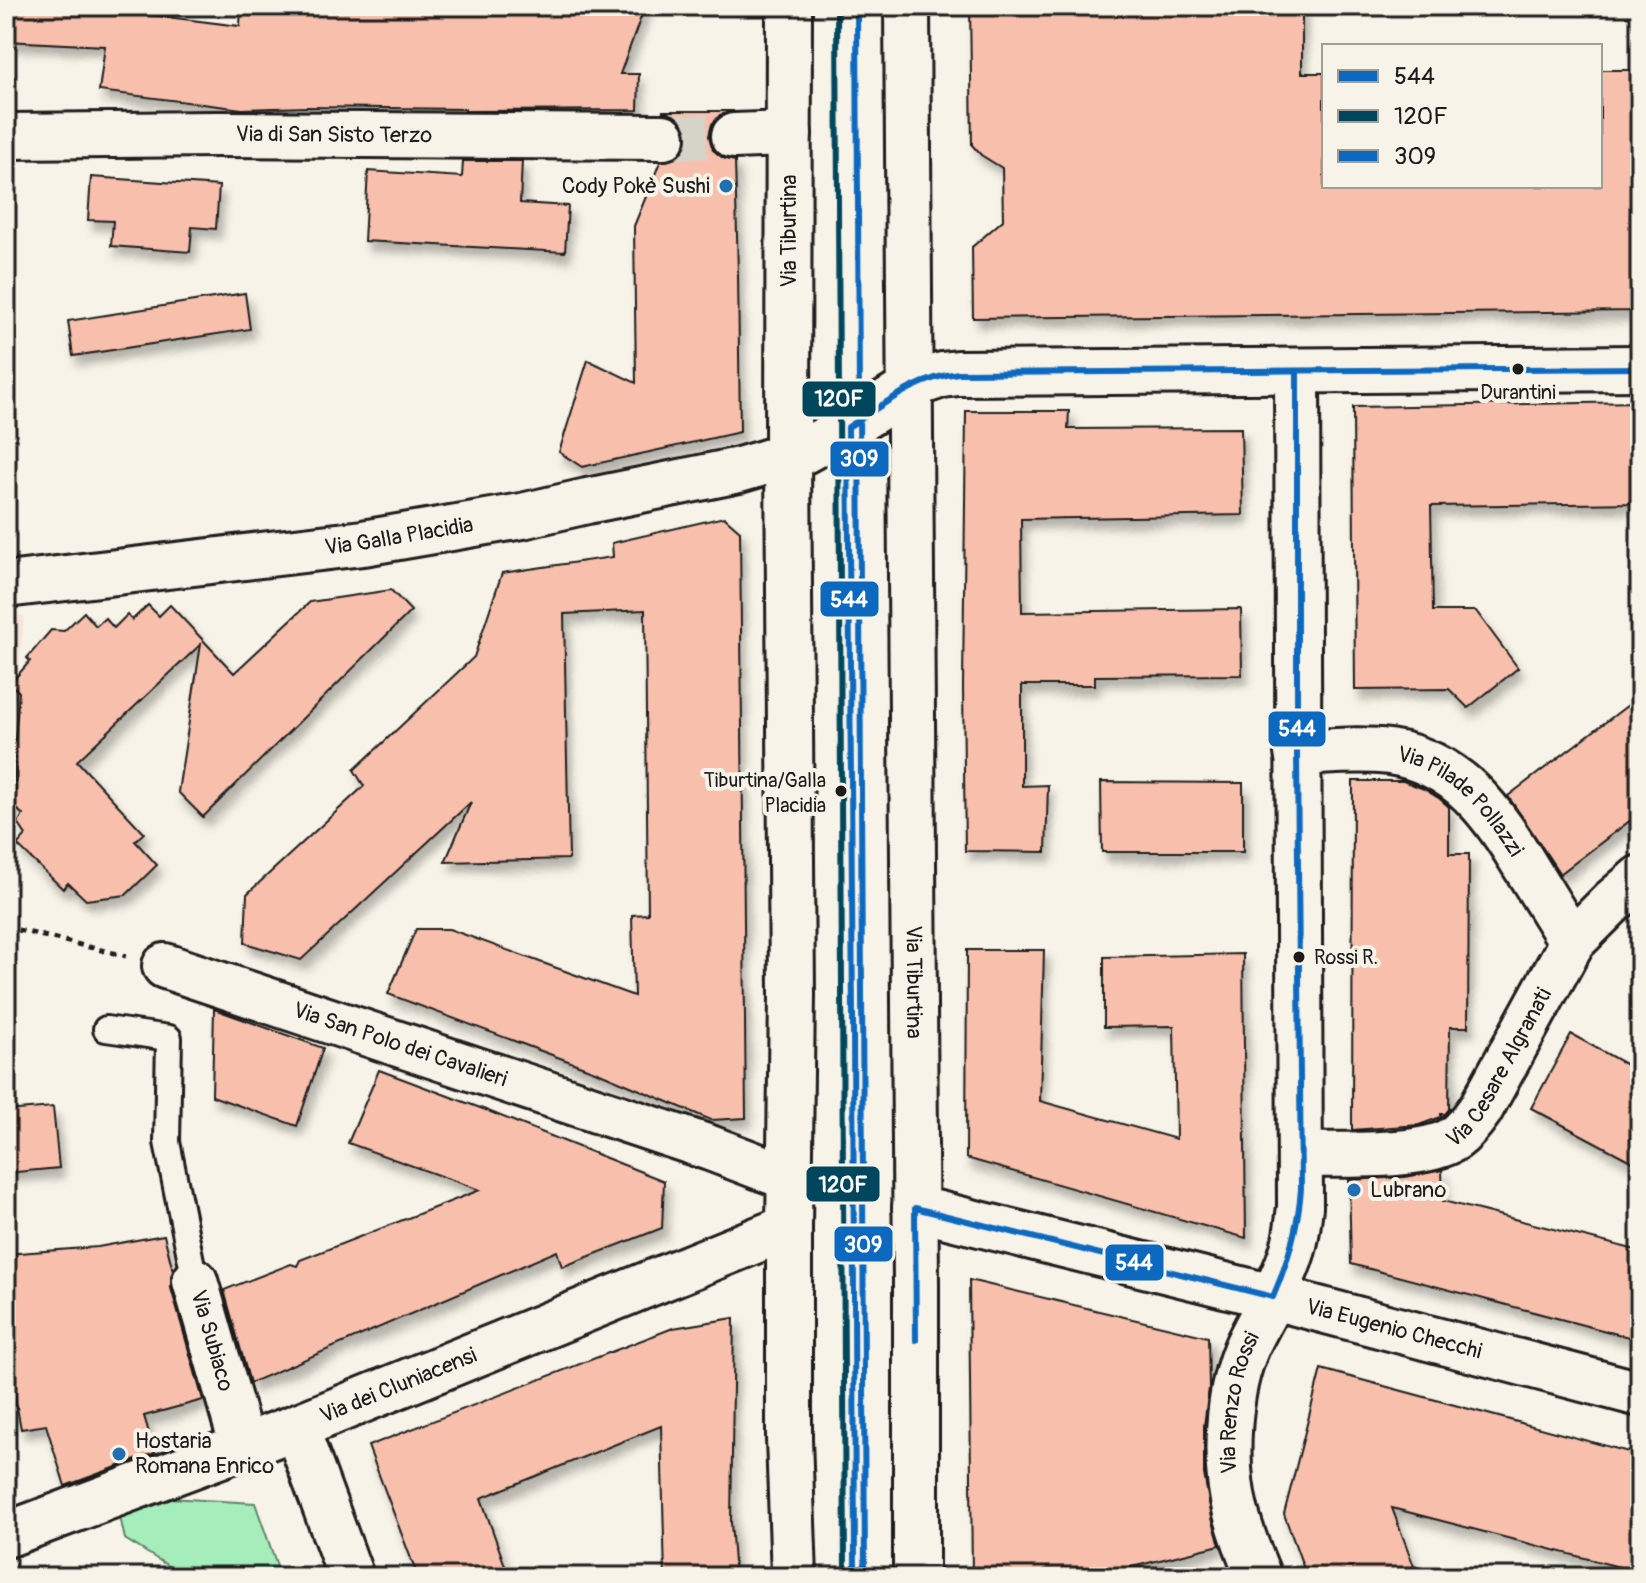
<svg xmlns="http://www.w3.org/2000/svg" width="1646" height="1583" font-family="Pangolin,sans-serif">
<defs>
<filter id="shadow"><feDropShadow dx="5" dy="9" stdDeviation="4" flood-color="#0004"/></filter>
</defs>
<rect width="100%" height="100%" fill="#f7f3e8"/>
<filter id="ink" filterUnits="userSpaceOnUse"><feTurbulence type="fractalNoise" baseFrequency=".0125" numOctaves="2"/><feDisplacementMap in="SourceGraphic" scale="16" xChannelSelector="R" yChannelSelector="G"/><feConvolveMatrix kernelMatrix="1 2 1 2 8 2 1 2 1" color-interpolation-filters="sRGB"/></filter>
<g filter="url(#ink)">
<path fill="#f7e4d6" d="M6,616H24L6,805Z"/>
<path fill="#a5edba" stroke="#60846b" stroke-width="2" d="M151,1497L255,1503L281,1577H171L170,1567L125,1539L118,1508Z"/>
<g fill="#f8c0ac" stroke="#1c1c1c" stroke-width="2" filter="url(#shadow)">
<path d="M6,6H79L240,26L241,6H645L620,74H639L638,110L465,111V109L307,107L242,109L99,91L105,46L6,41Z"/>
<path d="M970,6H1302V73H1324V186H1600V70H1640V311L973,318L972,247L1003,220L1002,168L981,155L972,145Z"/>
<path d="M662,111H734L720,115L712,124L709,136L713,150L723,158L735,161L738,273L740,432L582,467L559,452L588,360L636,383L634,226L660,162L676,158L685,149L688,138L684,124L676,116Z"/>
<path d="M463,161H522L520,203L568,206L565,252L364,241L368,171L462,177Z"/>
<path d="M91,177L219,186L216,229L192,227L190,252L111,246L113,221L88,220Z"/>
<path d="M245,293L250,329L73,356L68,321Z"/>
<path d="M1640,402V503L1431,506L1433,611H1476L1518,668L1468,708L1449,689L1355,690L1353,407Z"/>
<path d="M966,411H1069L1068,429L1241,428L1243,515L1021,519L1022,612L1241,609L1242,675L1095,676V685H1022V786L1048,785L1046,852L965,851L963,686Z"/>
<path d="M724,517L740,531L746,1118L711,1120L595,1071L388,994L416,929H449L634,996L632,915L648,914L645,610L564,614L569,859L445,862L471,802L301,960L245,943L247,894L364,786L354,770L474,657L502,573L613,557L612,543Z"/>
<path d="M391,590L411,611L203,817L178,792L201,644L77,761L144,833L135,841L157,865L126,895L86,900L68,883L63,889L17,845L26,835L18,823L23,815L7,799L15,791V758L8,748L15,739L19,692L10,684L30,661L27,658L51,630L64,631L84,612L96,626L105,618L114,628L127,615L132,620L148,605L159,616L170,605L234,673L310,602Z"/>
<path d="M1640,696V813L1560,874L1508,796Z"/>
<path d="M1353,781H1403L1424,789L1440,799L1449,807V854H1469L1468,1027H1450L1449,1109L1445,1114H1441V1117L1419,1125L1352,1130Z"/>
<path d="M1101,782L1243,783V852H1102Z"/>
<path d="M967,950H1044L1040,1101L1176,1139L1174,1026L1104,1027V957L1243,954L1246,1238L966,1158Z"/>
<path d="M214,1009L323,1048L297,1126L212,1096Z"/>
<path d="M1571,1034L1640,1072V1166L1531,1108Z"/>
<path d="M379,1070L483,1109L664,1181L662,1228L562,1267L557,1251L250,1383L224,1290L291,1264L297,1266L300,1260L480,1190L348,1143Z"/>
<path d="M53,1107L59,1168L6,1173V1111Z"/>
<path d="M1442,1170L1443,1201L1640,1251V1340L1351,1264L1349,1180L1405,1177Z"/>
<path d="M164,1235L173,1271L171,1276V1288L203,1400L144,1416L155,1453L65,1486L46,1425L21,1429L15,1397L14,1344H6V1254L98,1247Z"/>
<path d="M969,1280L1208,1337L1209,1388L1204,1426V1474L1212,1518L1220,1545L1092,1577H972Z"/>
<path d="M734,1318L731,1522L735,1577H665L661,1426L481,1498L509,1577H418L368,1446L673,1328Z"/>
<path d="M1321,1369L1640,1455V1536L1631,1570L1392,1508L1418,1577H1307L1284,1514Z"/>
</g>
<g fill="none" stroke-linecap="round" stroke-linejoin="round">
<path stroke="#d6d3c9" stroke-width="44" stroke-dasharray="44 22" stroke-linecap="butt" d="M663,137L734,136"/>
<g stroke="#1c1c1c" stroke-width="30">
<g id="lane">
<path d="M847,6L855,1577"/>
<path d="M106,1029L169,1038L167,1142L195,1281"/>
</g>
</g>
<g stroke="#1c1c1c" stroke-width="50">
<g id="street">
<path id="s1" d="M6,136L217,134L663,137"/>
<path d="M734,136L789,134"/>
<path id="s2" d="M1297,753C1327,752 1359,748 1389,752C1459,762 1493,813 1527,869C1542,893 1557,918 1572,942"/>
<path id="s3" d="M165,966L710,1148L789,1178"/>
<path id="s4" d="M1301,1155C1339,1154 1425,1159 1455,1138C1465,1131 1473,1120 1480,1110L1572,942L1613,901L1640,878"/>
<path id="s5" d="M915,1208L1273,1297L1640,1394"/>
<path id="s6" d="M195,1281L243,1448"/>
<path d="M296,1427L351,1577"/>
<path id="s7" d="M6,1535L296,1427L789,1227"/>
<path id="s8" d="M1259,1577C1250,1556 1242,1535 1236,1513C1223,1464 1227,1390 1248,1344C1263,1313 1283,1283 1293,1249C1297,1236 1298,1221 1300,1207L1297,371"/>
</g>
</g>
<g stroke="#1c1c1c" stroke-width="50">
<g id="secondary">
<path id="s9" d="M6,585L363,543L522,516L587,501L739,470L804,451L848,427L916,384L942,375L958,373L1640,368"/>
</g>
</g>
<g stroke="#1c1c1c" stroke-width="50">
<g id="primary">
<path d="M789,6L788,456L792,995L789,1227V1439L794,1577"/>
<path id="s10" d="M907,6L916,1286V1577"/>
</g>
</g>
<path stroke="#1c1c1c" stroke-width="5" stroke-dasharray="6 6" stroke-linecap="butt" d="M6,927L126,956"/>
<use href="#lane" stroke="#f7f3e8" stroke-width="24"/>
<use href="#street" stroke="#f7f3e8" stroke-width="44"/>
<use href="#secondary" stroke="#f7f3e8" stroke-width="44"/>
<use href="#primary" stroke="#f7f3e8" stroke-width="44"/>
<g stroke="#f7f3e8" stroke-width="12">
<g id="bus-1">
<path d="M916,1340L915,1208L1273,1297C1288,1262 1298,1228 1301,1189L1297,753V371"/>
<path d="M855,1577L853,1016L848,427C883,405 916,378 958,373L1640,368"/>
</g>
</g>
<g stroke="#f7f3e8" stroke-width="12">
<path id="bus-2" d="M837,6L845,1577"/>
</g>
<g stroke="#f7f3e8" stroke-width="12">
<path id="bus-3" d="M857,6L865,1577"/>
</g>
<use href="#bus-1" stroke="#0c69bf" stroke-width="6"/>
<use href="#bus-2" stroke="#00475d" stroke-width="6"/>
<use href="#bus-3" stroke="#0c69bf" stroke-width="6"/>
</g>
</g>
<g fill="#1f6fb2" stroke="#f7f3e8" stroke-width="3">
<circle cx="726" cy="186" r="8"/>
<circle cx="1354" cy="1190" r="8"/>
<circle cx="119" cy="1454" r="8"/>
</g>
<g fill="#1c1c1c" stroke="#f7f3e8" stroke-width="3">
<circle cx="1518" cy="369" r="7"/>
<circle cx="841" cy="791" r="7"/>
<circle cx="1299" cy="957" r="7"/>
</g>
<g text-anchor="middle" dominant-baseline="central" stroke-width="8" stroke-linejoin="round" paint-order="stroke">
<g font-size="20" fill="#1c1c1c" stroke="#f7f3e8">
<text x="1518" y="392">Durantini</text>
<text x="826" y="780" text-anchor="end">Tiburtina/Galla<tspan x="826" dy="25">Placidia</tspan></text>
<text x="1314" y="957" text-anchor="start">Rossi R.</text>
</g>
<g font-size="22" fill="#1c1c1c" stroke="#f7f3e8">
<text stroke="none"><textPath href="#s1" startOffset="328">Via di San Sisto Terzo</textPath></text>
<text transform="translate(789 231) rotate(-90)">Via Tiburtina</text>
<text stroke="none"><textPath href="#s9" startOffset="396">Via Galla Placidia</textPath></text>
<text stroke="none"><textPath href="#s2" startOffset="182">Via Pilade Pollazzi</textPath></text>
<text stroke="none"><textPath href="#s10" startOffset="976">Via Tiburtina</textPath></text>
<text stroke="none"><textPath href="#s3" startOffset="248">Via San Polo dei Cavalieri</textPath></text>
<text stroke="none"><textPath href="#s4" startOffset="240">Via Cesare Algranati</textPath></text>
<text stroke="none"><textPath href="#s5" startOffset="494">Via Eugenio Checchi</textPath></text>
<text stroke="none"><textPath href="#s6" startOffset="62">Via Subiaco</textPath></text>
<text stroke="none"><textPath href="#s7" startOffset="420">Via dei Cluniacensi</textPath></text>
<text stroke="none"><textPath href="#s8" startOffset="180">Via Renzo Rossi</textPath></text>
</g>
<g font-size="22" fill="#1c1c1c" stroke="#f7f3e8" text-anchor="start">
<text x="710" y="186" text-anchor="end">Cody Pokè Sushi</text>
<text x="1370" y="1190">Lubrano</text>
<text x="135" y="1441">Hostaria<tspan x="135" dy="25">Romana Enrico</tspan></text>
</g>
</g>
<g stroke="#f7f3e8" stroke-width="3">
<rect x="801" y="380" width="76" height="38" rx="8" fill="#00475d"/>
<rect x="829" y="440" width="61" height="38" rx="8" fill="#0c69bf"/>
<rect x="819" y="580" width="61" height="38" rx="8" fill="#0c69bf"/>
<rect x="1267" y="710" width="60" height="38" rx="8" fill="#0c69bf"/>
<rect x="805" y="1165" width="76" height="38" rx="8" fill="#00475d"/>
<rect x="833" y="1225" width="61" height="38" rx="8" fill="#0c69bf"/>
<rect x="1104" y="1243" width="61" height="39" rx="8" fill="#0c69bf"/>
</g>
<g font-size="22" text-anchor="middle" font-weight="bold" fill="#fff">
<text x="839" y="406">120F</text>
<text x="859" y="466">309</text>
<text x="849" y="607">544</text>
<text x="1297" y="736">544</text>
<text x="843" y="1192">120F</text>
<text x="863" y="1252">309</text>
<text x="1134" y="1270">544</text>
</g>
<rect width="1646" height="1583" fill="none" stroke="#f7f3e8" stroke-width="32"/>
<rect x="16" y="16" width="1614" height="1551" fill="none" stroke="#1c1c1c" stroke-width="3" filter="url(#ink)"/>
<rect x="1322" y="44" width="280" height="144" fill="#f7f3e8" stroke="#9f9d96" stroke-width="2"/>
<rect x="1338" y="70" width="40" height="12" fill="#0c69bf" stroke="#9f9d96" stroke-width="2"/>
<text x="1394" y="84" font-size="24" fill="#1c1c1c">544</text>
<rect x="1338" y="110" width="40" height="12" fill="#00475d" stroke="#9f9d96" stroke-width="2"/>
<text x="1394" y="124" font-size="24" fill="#1c1c1c">120F</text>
<rect x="1338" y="150" width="40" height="12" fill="#0c69bf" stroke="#9f9d96" stroke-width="2"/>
<text x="1394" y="164" font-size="24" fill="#1c1c1c">309</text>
</svg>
